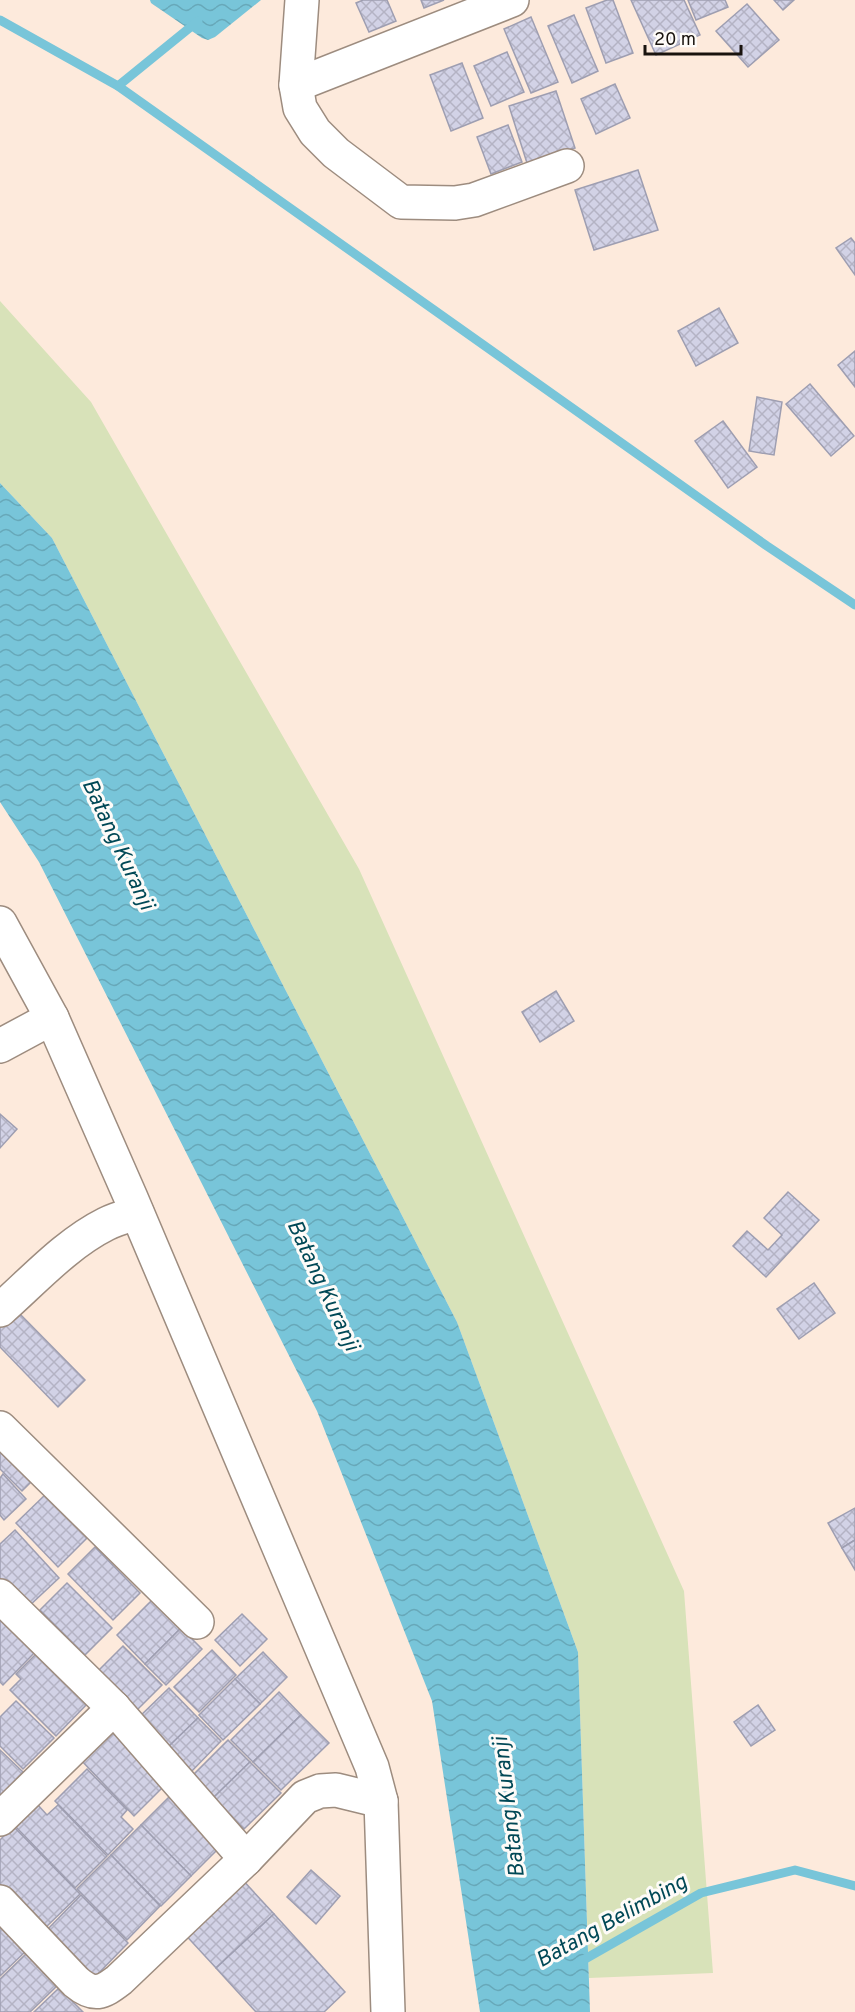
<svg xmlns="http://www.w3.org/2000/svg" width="855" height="2012" font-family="Overpass,sans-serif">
<defs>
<pattern id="water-waves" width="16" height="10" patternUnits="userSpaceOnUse" patternTransform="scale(1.5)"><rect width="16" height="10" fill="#78c5d9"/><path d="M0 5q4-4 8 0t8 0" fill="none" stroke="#67a8b9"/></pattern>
<pattern id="building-cross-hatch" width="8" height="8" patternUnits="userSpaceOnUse" patternTransform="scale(1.5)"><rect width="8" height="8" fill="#d2d2e6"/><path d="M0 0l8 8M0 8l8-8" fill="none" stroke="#b4b3c4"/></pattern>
</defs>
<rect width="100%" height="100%" fill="#fdeadc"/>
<path fill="#d8e2b9" d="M0,301L91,402L359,869L684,1591L713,1973L589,1978L578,1652L457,1322L52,538L0,483Z"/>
<g fill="url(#water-waves)">
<path d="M150,0H261L215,37L208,40L202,38L151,3Z"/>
<path d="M0,483L52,538L457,1322L578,1652L590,2012H480L432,1701L317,1411L39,862L0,802Z"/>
</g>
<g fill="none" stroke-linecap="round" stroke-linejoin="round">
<g stroke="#78c5d9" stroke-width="9">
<path d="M0,20L118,86L767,546L855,605"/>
<path d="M118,86L198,21"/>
<path d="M578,1963L701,1893L795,1870L855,1886"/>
</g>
</g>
<g fill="url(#building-cross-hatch)" stroke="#9e9eb1" stroke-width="1.5">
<path d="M363,0H387L396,21L369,32L356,3Z"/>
<path d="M421,0H444L424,8Z"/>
<path d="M607,0H613L633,53L606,63L586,8Z"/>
<path d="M631,0H684L700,35L656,55Z"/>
<path d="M688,0H725L728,7L696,20Z"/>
<path d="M774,0H794L783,10Z"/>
<path d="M747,4L779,40L748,67L716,31Z"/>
<path d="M574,15L598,71L572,83L548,26Z"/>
<path d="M531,17L558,82L531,93L504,29Z"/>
<path d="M507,52L524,92L491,106L474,66Z"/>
<path d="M462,63L483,118L451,131L430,75Z"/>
<path d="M615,84L630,118L596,134L581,99Z"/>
<path d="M556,91L575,148L527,163L509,106Z"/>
<path d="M508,125L522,162L491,174L477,137Z"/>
<path d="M638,170L658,230L594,250L575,190Z"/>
<path d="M851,238L855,243V275L836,248Z"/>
<path d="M719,308L738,343L696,366L678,331Z"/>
<path d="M855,351V387L838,365Z"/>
<path d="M810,384L854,436L831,456L786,404Z"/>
<path d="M757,397L782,402L774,455L749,451Z"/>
<path d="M723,421L757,467L728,488L695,441Z"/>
<path d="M556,991L574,1021L540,1042L522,1012Z"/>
<path d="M0,1114L17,1129L0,1148Z"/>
<path d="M788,1192L819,1220L766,1277L733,1246L747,1231L768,1250L782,1235L764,1218Z"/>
<path d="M814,1283L835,1313L799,1339L777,1309Z"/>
<path d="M15,1309L85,1380L58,1407L0,1347V1324Z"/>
<path d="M0,1444L35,1478L22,1491L0,1469Z"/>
<path d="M3,1474L26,1499L4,1520L0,1515V1478Z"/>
<path d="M46,1494L88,1537L58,1567L16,1523Z"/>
<path d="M855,1508V1540L842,1548L828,1523Z"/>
<path d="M15,1530L59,1578L27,1608L0,1580V1544Z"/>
<path d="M855,1540V1570L842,1548Z"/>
<path d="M95,1547L140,1593L113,1620L68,1574Z"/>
<path d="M67,1583L112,1628L85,1655L40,1610Z"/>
<path d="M153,1599L181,1628L145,1664L117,1635Z"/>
<path d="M0,1613L37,1650L3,1685L0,1682Z"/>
<path d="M242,1614L267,1639L240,1666L215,1640Z"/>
<path d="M181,1628L202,1649L166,1685L145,1664Z"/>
<path d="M123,1646L162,1685L134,1713L96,1673Z"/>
<path d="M212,1650L236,1675L199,1712L174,1687Z"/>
<path d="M39,1651L90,1701L56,1736L10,1690L21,1679L16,1674Z"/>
<path d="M263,1652L287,1677L260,1704L235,1679Z"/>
<path d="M235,1679L260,1704L223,1740L199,1715Z"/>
<path d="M169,1688L198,1718L166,1749L137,1719Z"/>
<path d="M279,1692L301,1715L253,1762L231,1740Z"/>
<path d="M16,1701L54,1738L23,1769L0,1746V1717Z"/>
<path d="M758,1705L775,1730L751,1746L734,1722Z"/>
<path d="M301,1715L329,1743L281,1790L253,1762Z"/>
<path d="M198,1718L221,1741L190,1773L166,1749Z"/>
<path d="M116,1725L170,1780L134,1816L81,1760Z"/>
<path d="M228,1740L250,1762L213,1798L192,1776Z"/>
<path d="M0,1750L23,1772L0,1796Z"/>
<path d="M250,1762L281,1793L244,1829L213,1798Z"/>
<path d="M87,1769L127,1810L121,1817L133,1829L108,1855L55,1801Z"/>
<path d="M170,1796L220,1847L191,1876L141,1825Z"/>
<path d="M37,1804L47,1815L58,1805L107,1856L75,1888L15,1826Z"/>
<path d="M141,1825L191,1876L161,1906L111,1855Z"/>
<path d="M13,1826L80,1894L43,1930L0,1887V1840Z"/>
<path d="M111,1855L160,1906L127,1940L77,1889Z"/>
<path d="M311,1870L340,1896L316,1924L287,1897Z"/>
<path d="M239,1876L274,1914L216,1968L181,1930Z"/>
<path d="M81,1895L128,1943L93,1979L46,1931Z"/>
<path d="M274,1914L345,1992L324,2012H256L216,1968Z"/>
<path d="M0,1922L27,1950L0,1976Z"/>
<path d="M29,1951L60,1983L30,2012H0V1979Z"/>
<path d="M59,1988L83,2012H34Z"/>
</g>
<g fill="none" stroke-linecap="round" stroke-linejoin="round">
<g stroke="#9d8c7f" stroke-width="36">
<g id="minor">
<path d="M302,0L296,85L300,108L315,132L336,153L401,202L455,203L474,200L567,166"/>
<path d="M296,85L512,0"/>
<path d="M0,923L52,1018L131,1198L372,1767L381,1801L388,2012"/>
<path d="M0,1046L52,1018"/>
<path d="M0,1310C33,1281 66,1244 106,1224C116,1219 127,1216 137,1213"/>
<path d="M0,1428L197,1622"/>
<path d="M0,1596L114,1708L246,1859"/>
<path d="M0,1819L114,1708"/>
<path d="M0,1902L76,1982C94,1997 102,1993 119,1980L246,1859L305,1797L320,1791L336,1790L381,1801"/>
</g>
</g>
<use href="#minor" stroke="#fff" stroke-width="33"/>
</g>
<g text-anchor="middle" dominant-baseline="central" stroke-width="6" stroke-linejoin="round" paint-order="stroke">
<g font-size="22" font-style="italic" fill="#004856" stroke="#fefbf8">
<text transform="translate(117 845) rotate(65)">Batang Kuranji</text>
<text transform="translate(322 1286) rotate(65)">Batang Kuranji</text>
<text transform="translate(510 1807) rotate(-97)">Batang Kuranji</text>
<text transform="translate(612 1922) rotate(-29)">Batang Belimbing</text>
</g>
</g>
<path d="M645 45v9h96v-9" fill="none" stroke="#19130e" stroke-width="3"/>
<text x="654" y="45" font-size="18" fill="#19130e" stroke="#fefbf8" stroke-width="4.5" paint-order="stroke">20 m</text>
</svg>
